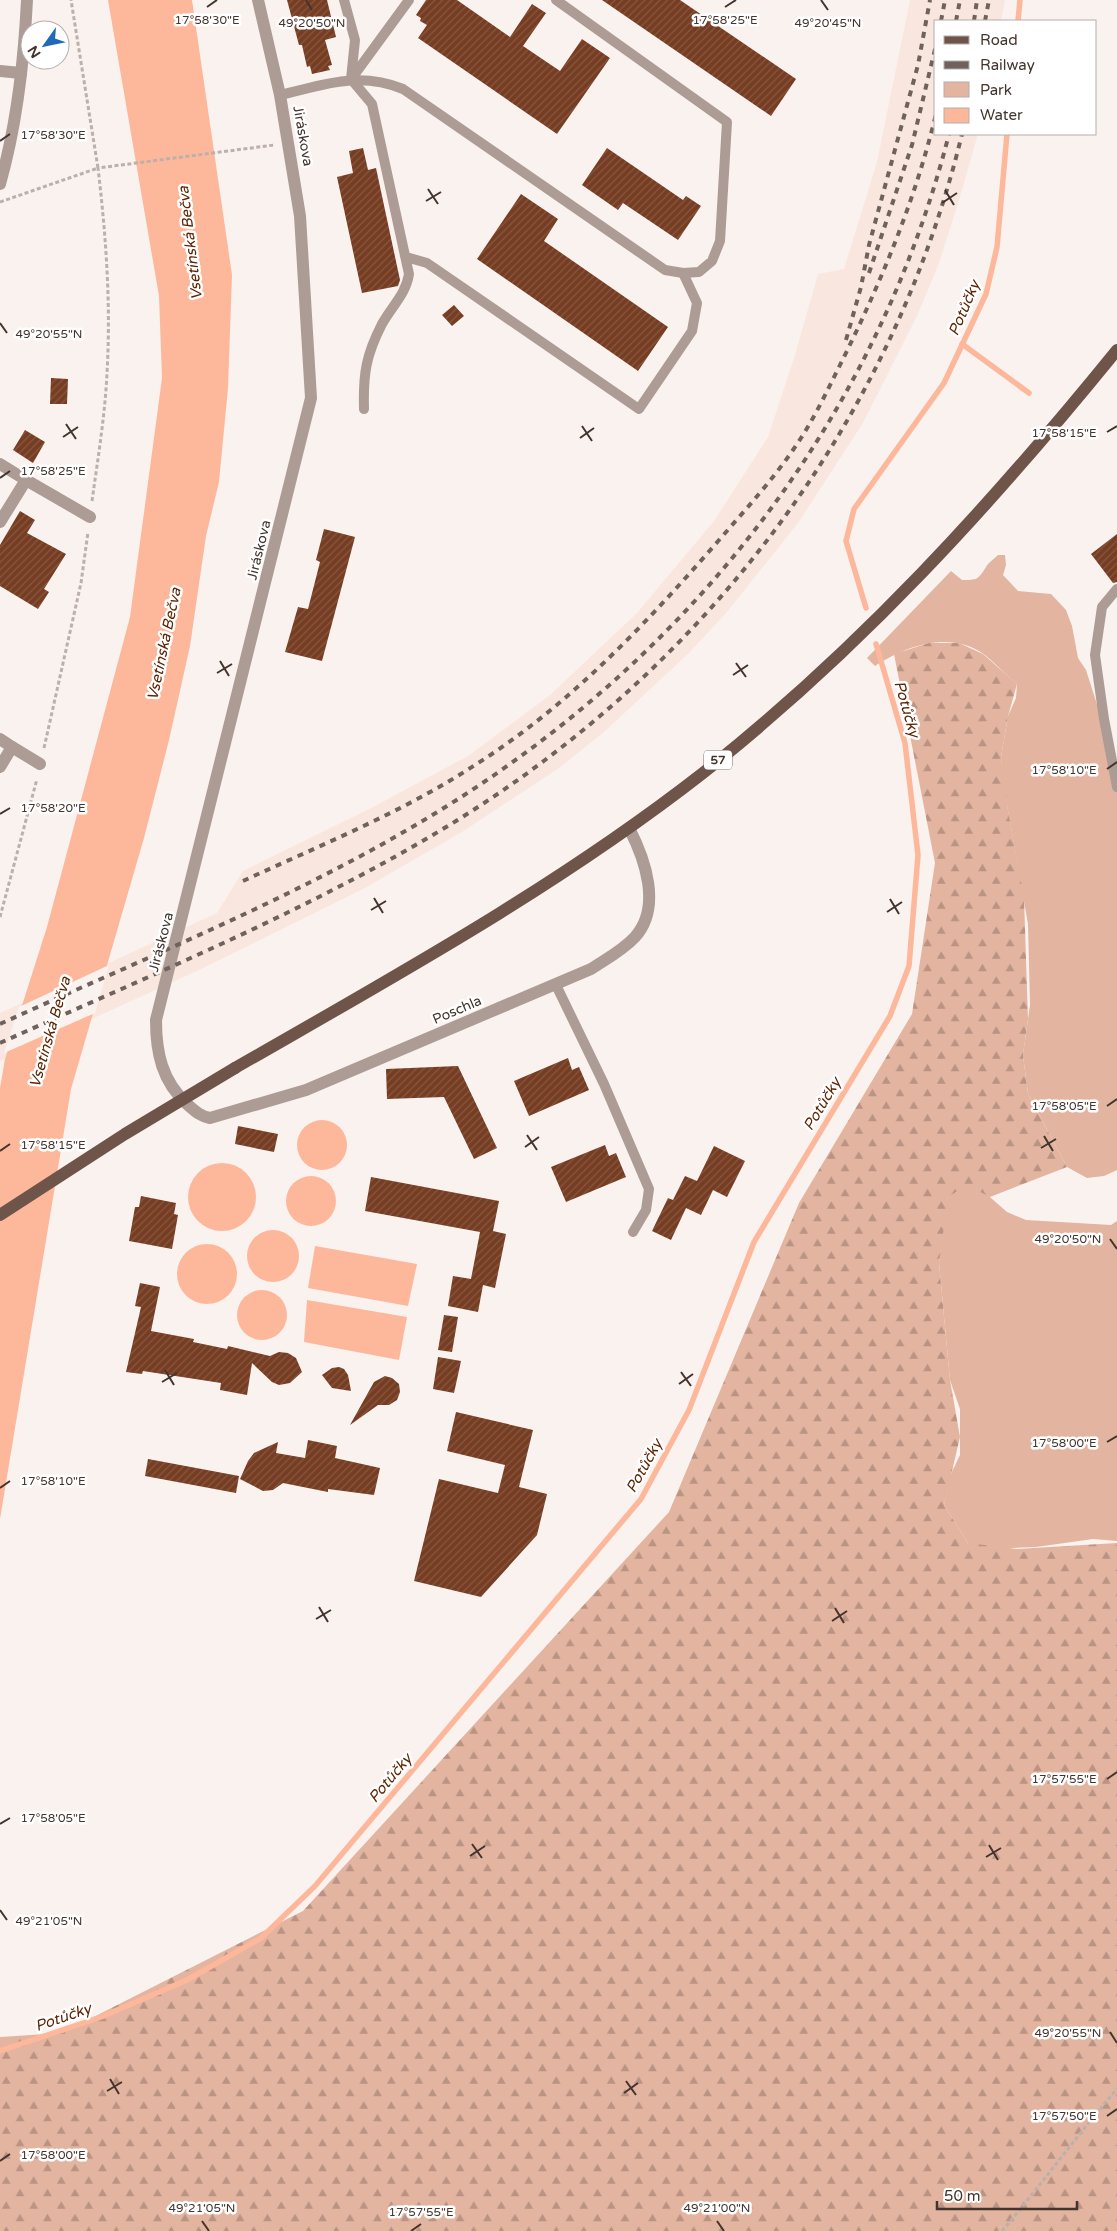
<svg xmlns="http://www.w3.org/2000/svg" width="1117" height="2231" font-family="'Varela Round',sans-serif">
<defs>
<pattern id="forest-firs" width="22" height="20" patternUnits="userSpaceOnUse" patternTransform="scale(1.25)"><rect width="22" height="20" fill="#e3b4a0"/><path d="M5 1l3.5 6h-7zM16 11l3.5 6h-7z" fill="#ba9383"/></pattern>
<pattern id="building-hatch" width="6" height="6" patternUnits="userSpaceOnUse" patternTransform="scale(1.25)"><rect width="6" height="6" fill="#763d22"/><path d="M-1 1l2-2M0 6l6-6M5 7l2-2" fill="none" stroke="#865842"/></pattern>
</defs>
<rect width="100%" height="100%" fill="#faf2ee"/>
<path fill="#f9e7df" d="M910,0H1005L1001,21H936V134H978L957,207L938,266L916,318L863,423L798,523L727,612L688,654L604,732L559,768L462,832L363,889L264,938L199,970L0,1061V1013L217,913L243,871L373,807L468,756L550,695L637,613L714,521L768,437L795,355L818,274L844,269L877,162Z"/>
<g fill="#e3b4a0">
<path d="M998,555H1005L1006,565L1003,575L1018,591L1051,594L1066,610L1072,626L1078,658L1086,670L1110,745L1117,788V1170L1104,1176L1087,1178L1067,1167L1028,1094L1023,1055L1030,1005L1028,924L1004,788L1001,757L1008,716L1016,698L1017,684C1006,675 996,664 985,655C951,630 907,645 875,666L867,658L951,571L962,580C977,580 978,580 986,567C988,563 994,559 998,555Z"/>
<path d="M975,1184L1007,1212L1026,1220L1111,1225L1117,1221V1541L1093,1539L1036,1547L985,1549L968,1543L944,1505L950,1476L960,1455V1409L950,1380L939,1263L945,1207L948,1197L957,1186Z"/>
</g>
<path fill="url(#forest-firs)" d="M929,643H959L983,654L1017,684L1008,716L1001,757L1008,810L1024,898L1028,1019L1023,1055L1028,1094L1067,1167L990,1197L967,1185L948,1197L939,1263L950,1380L960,1437L944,1505L968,1543L1017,1549L1117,1543V2231H0V2037L62,2033L303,1911L669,1512L799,1203L912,1014L935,863L894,654Z"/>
<g fill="#fdb89b">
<path d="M108,0H192L232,275L228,388L219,482L206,536L190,646L169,740L144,838L71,1089L0,1519V1088L5,1059L47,927L130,617L162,378L159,296Z"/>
<circle cx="322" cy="1145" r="25"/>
<circle cx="222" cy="1197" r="34"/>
<circle cx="311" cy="1201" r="25"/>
<circle cx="273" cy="1256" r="26"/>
<circle cx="207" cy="1274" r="30"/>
<path d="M315,1246L417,1264L408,1306L308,1288Z"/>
<circle cx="262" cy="1315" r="25"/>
<path d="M307,1300L407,1317L399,1360L304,1342Z"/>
</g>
<path fill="#faf2ee" d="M109,965L95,1013L4,1053L19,1007Z"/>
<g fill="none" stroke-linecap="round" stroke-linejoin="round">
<g stroke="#fdb89b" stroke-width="5.5">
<path d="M1018,21L1020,0"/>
<path d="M962,344L1029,393"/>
<path d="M866,608L846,541L854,509L944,383L986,294L997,247L1007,134"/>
<path d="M0,2051L101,2017L187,1980L261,1938L315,1886L641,1499L689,1410L754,1242L890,1016L909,966L918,855L905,743L876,644"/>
</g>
</g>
<g fill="url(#building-hatch)">
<path d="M287,0H327L336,37L325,40L332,65L328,66L330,70L312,74L310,66L307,67L302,45H299Z"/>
<path d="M426,0H457L510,37L532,4L546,13L523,46L560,71L582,39L610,58L557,134L418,38L427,25L420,21L421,18L416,15Z"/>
<path d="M602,0H680L796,79L771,116Z"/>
<path d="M363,148L368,170L376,168L400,280L398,286L362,293L337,177L353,173L349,151Z"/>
<path d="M607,148L683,200L686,196L701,206L678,240L623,203L618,210L582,185Z"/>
<path d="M521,194L558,219L544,241L668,327L638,371L477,259Z"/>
<path d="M454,305L464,316L452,326L442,315Z"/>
<path d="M51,378L68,379L67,404H50Z"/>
<path d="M25,430L45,442L33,463L13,450Z"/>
<path d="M20,511L35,520L27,533L66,554L44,589L49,592L38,609L0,586V545Z"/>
<path d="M324,529L355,537L322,661L285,652L298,607L308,609L320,562L316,560Z"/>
<path d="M1117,534V582L1113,583L1091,554Z"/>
<path d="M568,1058L572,1070L579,1067L589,1090L529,1116L514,1081Z"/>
<path d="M458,1066L497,1148L474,1159L444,1097L387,1099L386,1069Z"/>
<path d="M238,1126L278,1134L274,1152L235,1144Z"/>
<path d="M605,1145L609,1156L616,1153L626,1177L566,1202L551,1167Z"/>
<path d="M714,1146L745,1161L727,1197L713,1190L701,1215L686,1208L671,1240L652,1231L668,1198L673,1200L685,1176L697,1181Z"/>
<path d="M371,1177L499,1201L493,1231L506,1234L495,1288L483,1285L478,1312L448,1306L453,1276L471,1279L480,1232L365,1211Z"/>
<path d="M141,1196L176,1203L174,1214L178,1215L172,1249L129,1241L135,1207H139Z"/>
<path d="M140,1283L160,1287L151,1331L194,1339L193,1342L227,1349L228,1346L270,1356L279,1352L288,1353L296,1358L302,1372L290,1383L279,1385L272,1382L252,1363L247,1395L220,1390L221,1383L143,1371L142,1374L126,1372L141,1307L135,1306Z"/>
<path d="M444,1315L458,1317L452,1352L438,1350Z"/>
<path d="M438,1357L461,1361L454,1393L433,1389Z"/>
<path d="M339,1367L344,1369L348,1375L351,1391L332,1388L322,1375L332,1368Z"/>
<path d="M385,1376L392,1378L399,1384L400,1392L397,1400L389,1405H378L350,1425L374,1382Z"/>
<path d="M456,1412L533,1430L519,1487L547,1494L537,1535L481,1597L414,1581L439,1479L498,1493L505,1465L447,1451Z"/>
<path d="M308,1440L337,1446L335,1458L380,1468L374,1495L328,1489V1492L283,1483L273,1490L263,1491L240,1479L248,1461L254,1453L278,1442L276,1453L305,1458Z"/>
<path d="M148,1459L239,1476L236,1493L145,1476Z"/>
</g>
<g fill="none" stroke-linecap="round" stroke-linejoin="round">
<g stroke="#bbb0ac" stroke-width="3" stroke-dasharray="4 2.5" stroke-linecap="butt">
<path d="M0,202L98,168L71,0"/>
<path d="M92,501C98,458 105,415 107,373C111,304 106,236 98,168L274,145"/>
<path d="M44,748L81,583L88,532"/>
<path d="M0,917L37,779"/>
<path d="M1002,2231C1042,2184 1077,2135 1117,2089"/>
</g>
<g stroke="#ac9c95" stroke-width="10">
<path d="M344,0L355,40L351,79L372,104L409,274C406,294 392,306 382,324C366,355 363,374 364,409"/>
<path d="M352,78L409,0"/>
<path d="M280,95C324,85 358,71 403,89L665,270L683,273L699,272L712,261L720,241L727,122L556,0"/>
<path d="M406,257L427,263L639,409L692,331L697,303L683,273"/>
<path d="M1117,589L1102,607L1095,655L1104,719L1117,787"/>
<path d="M556,985L604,1084L649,1189L646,1210L633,1232"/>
</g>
<g stroke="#ac9c95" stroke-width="12">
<path d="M258,0L280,95L300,216L311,398L156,1020C156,1053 162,1081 187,1104C195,1111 200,1116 210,1118L306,1090L591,969C606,959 622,951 635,937C662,907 645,859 629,828"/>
<path d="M0,71L21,73"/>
<path d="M0,464L26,480L0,522"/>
<path d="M26,480L90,517"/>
<path d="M0,739L12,747L0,767"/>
<path d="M12,747L40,764"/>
</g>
<path stroke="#ac9c95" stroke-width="12" d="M0,184C17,124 24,62 27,0"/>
<path stroke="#6f5449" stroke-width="12" d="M235,1068C395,976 557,887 703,773C859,650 992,504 1117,350"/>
<g stroke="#6f625c" stroke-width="4" stroke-dasharray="6 6" stroke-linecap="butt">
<path d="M941,21L945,0"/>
<path d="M956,21L960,0"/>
<path d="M974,21L977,0"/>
<path d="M985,21L989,0"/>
<path d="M869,273L912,145L936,45"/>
<path d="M846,340L861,287L869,245L918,65L930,0"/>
<path d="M243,881C321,845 403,812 475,765C567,707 642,628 713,547C744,511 776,477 801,438C817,413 829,387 842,361C881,282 915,201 936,114"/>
<path d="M0,1024C149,956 308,893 447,806C694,652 877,417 949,134"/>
<path d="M0,1043C153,974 313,909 456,821C707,665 892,423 962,134"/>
</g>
<path stroke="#6f5449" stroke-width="12" d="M0,1215L125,1134L235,1068"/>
</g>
<path fill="none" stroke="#43342e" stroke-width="2" d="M306,0L312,10M821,0L828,10M207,7L217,0M725,7L736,0M0,141L10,134M428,189L438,204M945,190L954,205M426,201L441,192M942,203L957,193M0,323L7,333M66,424L76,439M582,426L592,441M1107,432L1117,426M63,437L78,427M580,438L594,428M0,478L10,471M220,661L229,676M736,663L746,677M217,673L232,664M733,675L748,665M1107,769L1117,762M0,814L10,808M374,898L383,913M890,899L899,914M371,910L386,901M887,912L902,902M1107,1106L1117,1099M527,1135L537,1150M1044,1136L1053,1151M525,1147L539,1137M1041,1148L1056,1139M0,1151L10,1144M1110,1239L1117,1249M165,1370L174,1385M681,1372L691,1386M162,1382L177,1373M679,1384L693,1374M1107,1442L1117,1436M0,1488L10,1481M319,1607L328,1622M835,1608L844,1623M316,1619L331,1610M832,1621L847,1611M1107,1779L1117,1772M0,1824L10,1818M472,1844L482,1858M989,1845L998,1860M470,1856L485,1846M986,1857L1001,1848M0,1910L7,1920M1110,2032L1117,2043M110,2079L119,2094M626,2081L636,2095M107,2091L122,2082M624,2093L638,2083M1107,2116L1117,2109M0,2161L10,2154M202,2221L209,2231M717,2221L724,2231M411,2231L421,2224"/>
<g text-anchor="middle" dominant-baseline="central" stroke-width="5" stroke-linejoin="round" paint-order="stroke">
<rect fill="#fff" stroke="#7b716d" stroke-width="1" x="704" y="750.5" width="28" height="19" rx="4"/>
<g font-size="12" font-weight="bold" fill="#43342e">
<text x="718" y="760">57</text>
</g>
<g font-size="14" fill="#43342e" stroke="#fff">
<text transform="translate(303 136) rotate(80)">Jiráskova</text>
<text transform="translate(259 550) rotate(-76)">Jiráskova</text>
<text transform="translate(161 942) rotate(-75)">Jiráskova</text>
<text transform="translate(457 1010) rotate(-23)">Poschla</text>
</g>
<g font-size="15" font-style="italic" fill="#5e2302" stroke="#fff">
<text transform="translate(190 243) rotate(-97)">Vsetínská Bečva</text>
<text transform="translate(964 308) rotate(-67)">Potůčky</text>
<text transform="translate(164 644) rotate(-78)">Vsetínská Bečva</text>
<text transform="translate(907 709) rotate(74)">Potůčky</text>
<text transform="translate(50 1032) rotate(-74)">Vsetínská Bečva</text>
<text transform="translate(822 1104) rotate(-59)">Potůčky</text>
<text transform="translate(644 1466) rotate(-61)">Potůčky</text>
<text transform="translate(390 1778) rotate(-50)">Potůčky</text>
<text transform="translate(63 2017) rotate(-19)">Potůčky</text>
</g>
</g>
<g font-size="12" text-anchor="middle" fill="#43342e" stroke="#fff" stroke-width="5" stroke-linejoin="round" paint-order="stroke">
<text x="207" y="24">17°58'30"E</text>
<text x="725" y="24">17°58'25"E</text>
<text x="312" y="27">49°20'50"N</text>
<text x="828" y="27">49°20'45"N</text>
<text x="53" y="139">17°58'30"E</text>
<text x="49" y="338">49°20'55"N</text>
<text x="1064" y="437">17°58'15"E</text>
<text x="53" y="475">17°58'25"E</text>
<text x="1064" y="774">17°58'10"E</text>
<text x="53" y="812">17°58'20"E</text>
<text x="1064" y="1110">17°58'05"E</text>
<text x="53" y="1149">17°58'15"E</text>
<text x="1068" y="1243">49°20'50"N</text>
<text x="1064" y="1447">17°58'00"E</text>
<text x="53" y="1485">17°58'10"E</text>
<text x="1064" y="1783">17°57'55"E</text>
<text x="53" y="1822">17°58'05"E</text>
<text x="49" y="1925">49°21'05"N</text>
<text x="1068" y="2037">49°20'55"N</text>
<text x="1064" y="2120">17°57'50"E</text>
<text x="53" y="2159">17°58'00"E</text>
<text x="202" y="2212">49°21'05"N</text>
<text x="717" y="2212">49°21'00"N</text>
<text x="421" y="2216">17°57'55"E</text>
</g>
<rect x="934" y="20" width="162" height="115" fill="#ffffff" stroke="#b4aeab"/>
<rect x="944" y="36" width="25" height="8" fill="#6f5449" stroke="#b4aeab"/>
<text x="980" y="45" font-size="15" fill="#43342e">Road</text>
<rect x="944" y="61" width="25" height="8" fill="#6f625c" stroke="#b4aeab"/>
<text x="980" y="70" font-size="15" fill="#43342e">Railway</text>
<rect x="944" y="82" width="25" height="15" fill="#e3b4a0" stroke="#b4aeab"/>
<text x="980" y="95" font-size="15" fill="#43342e">Park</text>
<rect x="944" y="108" width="25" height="15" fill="#fdb89b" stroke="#b4aeab"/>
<text x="980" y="120" font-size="15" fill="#43342e">Water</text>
<g transform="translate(45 45) rotate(237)"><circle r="24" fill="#ffffff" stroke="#b4aeab"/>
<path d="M0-4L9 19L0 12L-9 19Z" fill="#2068b8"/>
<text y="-8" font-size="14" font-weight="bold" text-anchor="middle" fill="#43342e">N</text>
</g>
<path d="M937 2201v8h140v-8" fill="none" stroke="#43342e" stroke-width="2.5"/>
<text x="944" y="2201" font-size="15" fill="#43342e" stroke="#ffffff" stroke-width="4" paint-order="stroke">50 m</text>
</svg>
